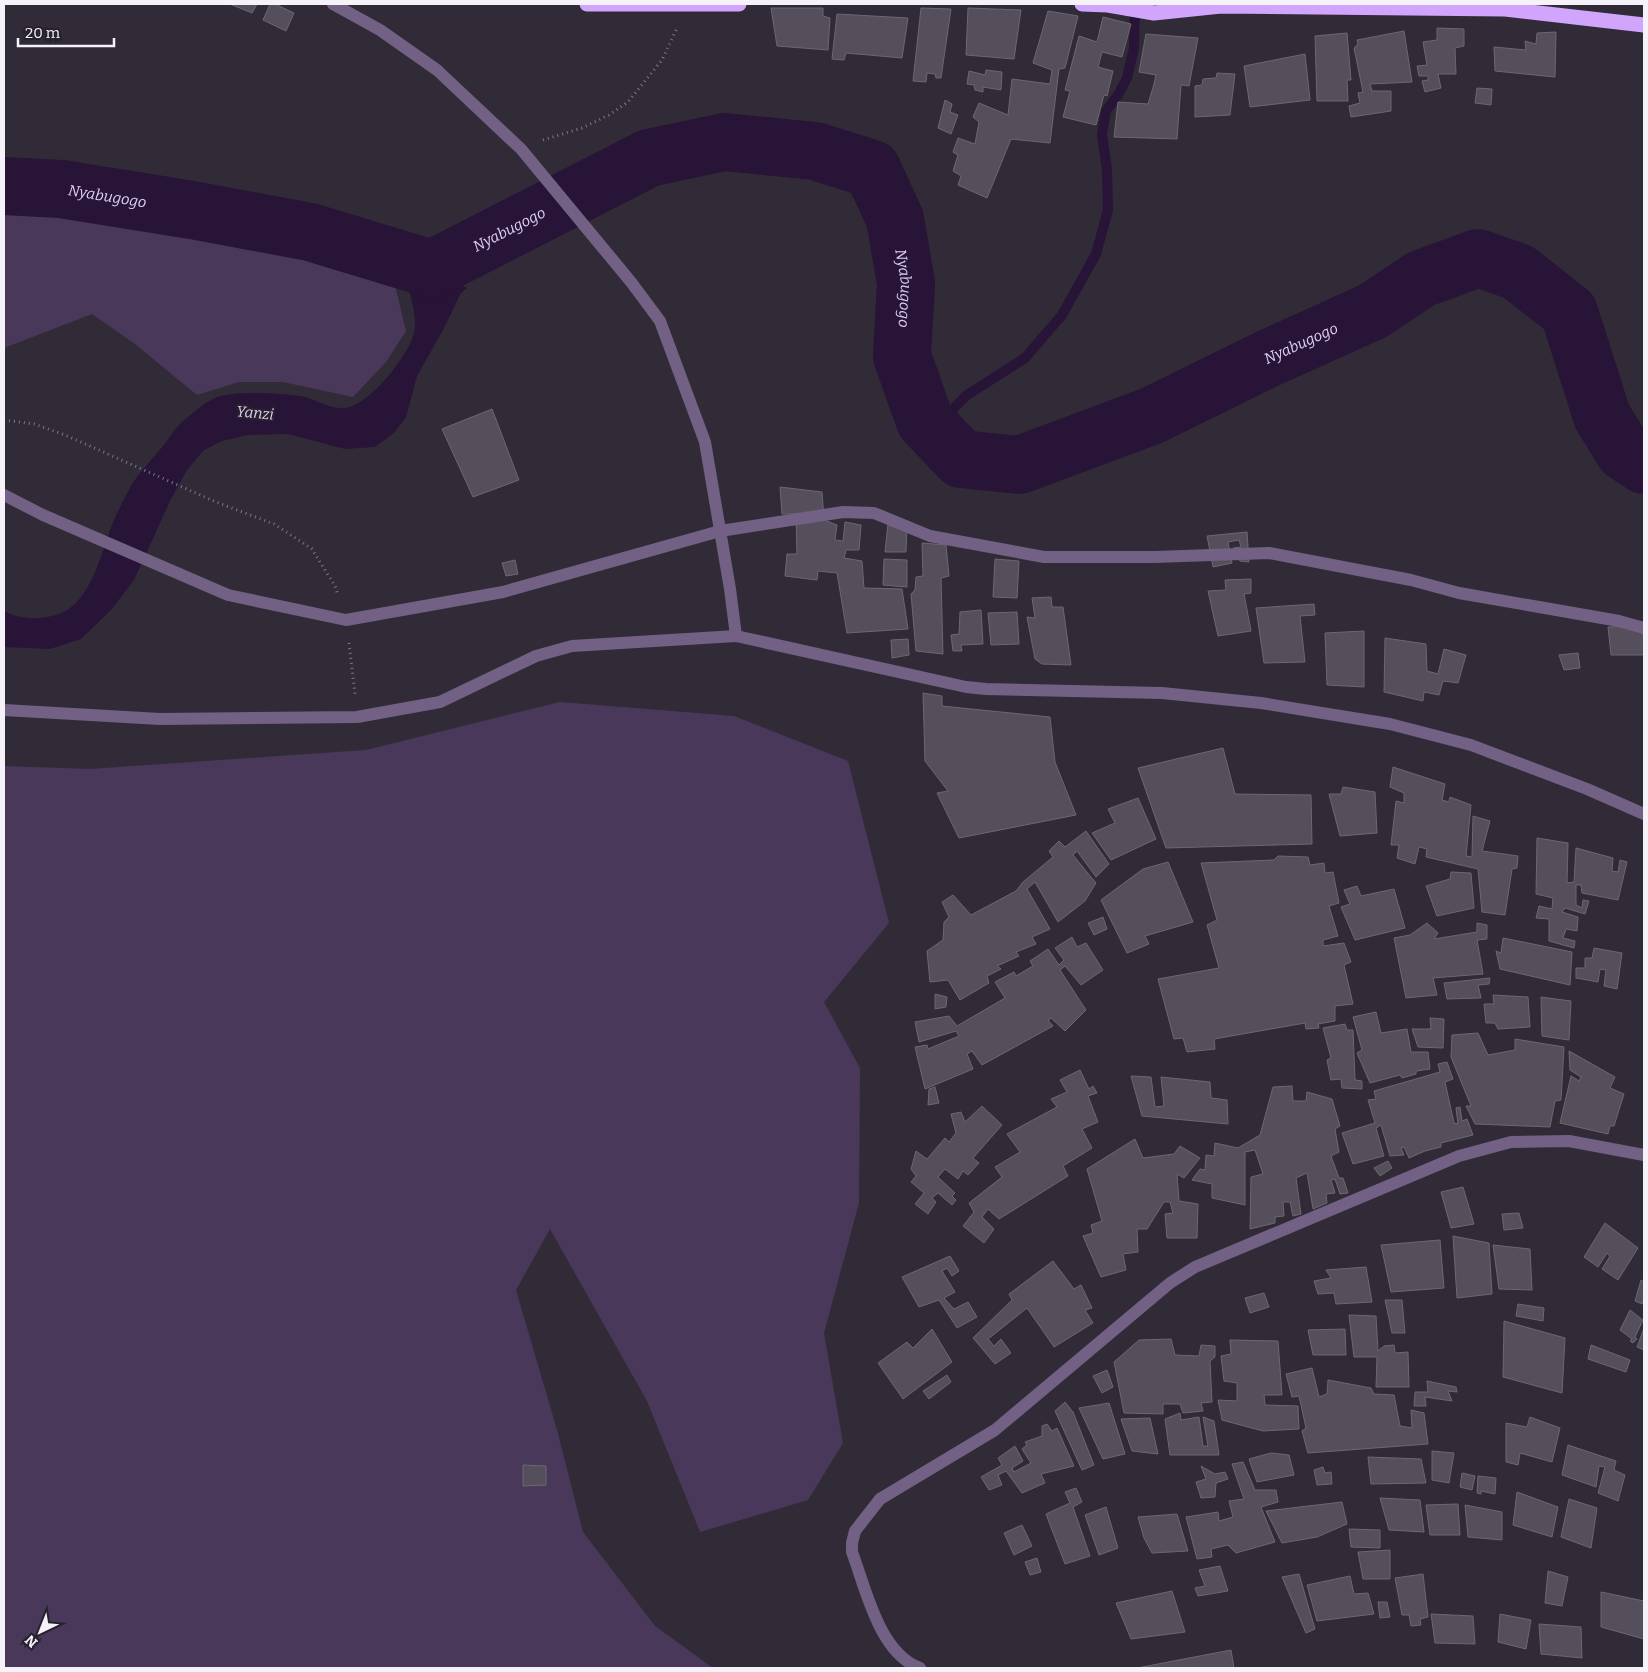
<svg xmlns="http://www.w3.org/2000/svg" width="1648" height="1672" font-family="Bitter,serif">
<rect width="100%" height="100%" fill="#312b37"/>
<g fill="#4a385b">
<path d="M4,195L56,197L335,249L391,269L406,331L386,362L353,397L283,382H239L197,395L135,344L92,314L4,348Z"/>
<path d="M560,702L734,716L848,761L889,923L824,1002L860,1068L859,1203L824,1333L843,1443L808,1500L700,1532L647,1401L550,1229L516,1290L557,1430L583,1532L655,1626L713,1668H4V766L90,769L366,750Z"/>
</g>
<path fill="#271437" d="M432,269L467,288L461,293L443,330L417,376L406,417L394,433L375,447L345,449L288,434L247,435L222,441L204,450L187,470L171,499L134,580L111,610L81,639L50,649L4,647V611C14,617 29,619 40,618C49,617 58,615 66,611C94,593 102,550 113,522C118,511 124,499 130,488C138,473 152,460 163,446C169,439 174,429 181,423C189,416 205,402 215,398C232,390 286,393 305,397C317,401 331,409 345,408C369,406 409,355 414,333C418,318 410,295 407,281Z"/>
<g fill="none" stroke-linecap="round" stroke-linejoin="round">
<path stroke="#271437" stroke-width="10" d="M932,430L967,395L1025,358L1062,315L1096,254L1108,210L1107,170L1102,134L1106,111L1118,95L1127,78L1134,48L1135,5"/>
<path stroke="#271437" stroke-width="58" id="s1" d="M4,186L61,189L192,210L310,232L432,269L649,158L724,142L815,151L872,169L895,219L906,283L902,356L925,421L961,459L1019,465L1151,416L1269,358L1373,311L1421,279L1478,258L1518,272L1569,312L1602,416L1624,452L1644,465"/>
</g>
<g fill="#554f5c" stroke="#6d6774">
<path d="M230,4H257L252,13Z"/>
<path d="M270,4H275L294,13L286,31L263,20Z"/>
<path d="M771,8H823V16L830,18L828,50L777,46Z"/>
<path d="M921,8L951,9L941,78H936L935,74L927,73L926,82L913,81Z"/>
<path d="M968,8L1021,10L1014,59L966,55Z"/>
<path d="M1048,11L1078,16L1065,68L1059,69L1050,143L1011,139L987,198L958,185L961,176L953,171L958,155L953,152L958,138L975,144L979,122L973,117L979,103L1008,115L1012,79L1050,84L1052,70L1033,63Z"/>
<path d="M837,14L908,18L902,58L846,53L844,60L832,59Z"/>
<path d="M1103,17L1131,24L1122,57L1102,52L1098,67L1113,71L1107,96L1104,95L1096,125L1063,117L1070,91L1065,90L1079,36L1097,42Z"/>
<path d="M1437,28L1464,29V46L1455,48L1456,74H1438L1441,88L1425,92L1422,81L1428,80V76H1419L1417,66L1427,65L1423,42L1437,40Z"/>
<path d="M1404,31L1412,82L1370,84L1372,91H1391V111L1351,117L1349,106L1360,103L1358,93L1363,92L1354,48L1358,44L1357,40Z"/>
<path d="M1556,32L1555,77L1495,71L1494,47L1526,50L1525,41L1536,44L1537,33Z"/>
<path d="M1347,33L1351,80H1347L1348,101H1317L1315,36Z"/>
<path d="M1146,34L1198,38L1189,86L1181,85L1177,139L1114,137L1118,102L1148,104L1154,84L1156,75L1139,72Z"/>
<path d="M1305,54L1310,100L1250,107L1244,66Z"/>
<path d="M986,70L1002,72L1001,90L983,87V92L975,90L974,85L967,84L969,71L985,75Z"/>
<path d="M1217,73L1235,74L1230,115L1195,117V86L1202,85L1203,79L1216,78Z"/>
<path d="M1477,88L1492,89L1491,105L1475,103Z"/>
<path d="M945,100L952,104L950,112L958,115L951,134L938,128Z"/>
<path d="M492,409L519,480L473,497L442,429Z"/>
<path d="M780,487L822,492L824,520L837,525L835,540L843,541L845,522L861,525L859,550H846L844,558L862,561L864,588L902,589L908,629L847,633L837,573L818,571L817,580L785,576L787,554H797L796,514H782Z"/>
<path d="M888,524L907,525L906,552H885Z"/>
<path d="M1247,532L1249,562L1240,561L1233,548L1241,547L1239,540L1228,542L1232,563L1213,567L1207,536Z"/>
<path d="M922,543L946,545L949,576L941,578L943,654L916,651L911,594L915,590L916,577L923,576Z"/>
<path d="M884,559L907,560V587L883,585Z"/>
<path d="M995,559L1019,561L1017,598L993,597Z"/>
<path d="M515,560L518,574L506,576L502,563Z"/>
<path d="M1251,579V593L1244,594L1251,631L1218,636L1208,591L1226,590L1225,580Z"/>
<path d="M1051,597L1052,607H1063L1071,665L1042,664L1035,659L1027,617L1035,618L1032,598Z"/>
<path d="M1314,604L1315,615L1300,616L1305,662L1264,663L1256,608Z"/>
<path d="M981,610L983,644L961,645L962,651H953L951,635L959,634L960,612Z"/>
<path d="M1017,612L1019,644L991,645L988,613Z"/>
<path d="M1644,626V655H1611L1608,627Z"/>
<path d="M1364,631V687L1327,685L1325,633Z"/>
<path d="M1385,638L1426,644L1427,671L1438,674L1444,649L1466,655L1458,683L1443,681L1439,695L1424,692L1423,701L1384,692Z"/>
<path d="M908,639L909,655L892,658L891,640Z"/>
<path d="M1578,653L1580,668L1564,670L1559,655Z"/>
<path d="M923,693L942,696V706L1050,717L1055,762L1076,815L959,838L937,793L948,791L925,761Z"/>
<path d="M1223,748L1235,794L1311,795L1312,844L1166,848L1138,768Z"/>
<path d="M1393,767L1445,784L1442,800L1449,802L1450,797L1471,805L1466,856L1472,857L1473,816L1490,821L1482,851L1518,856L1517,868L1512,869L1505,915L1482,912L1478,869L1426,857L1427,849L1419,847L1415,864L1397,858L1399,845H1391L1396,801L1404,803V793L1390,787Z"/>
<path d="M1343,787L1375,792L1377,833L1340,836L1329,794H1341Z"/>
<path d="M1138,798L1156,839L1111,860L1092,833L1115,823L1108,809Z"/>
<path d="M1086,831L1109,864L1096,877L1077,851L1073,855L1096,883L1085,901L1058,922L1035,882L1027,889L1050,929L1032,937L1036,944L1016,952L1019,956L997,966L1001,969L987,976L989,983L960,1000L948,980L930,982L927,951L943,940L944,922L949,917L942,902L953,895L971,915L1016,891L1023,882L1053,857L1049,851L1059,841L1065,847Z"/>
<path d="M1537,838L1568,843L1567,883L1574,882L1576,848L1613,858L1612,871L1618,872L1620,860L1627,862L1618,900L1582,893L1581,885H1576V905L1582,908L1583,900L1589,901L1585,914L1565,908L1562,912L1578,917L1577,931L1566,929L1563,938L1575,941L1574,948L1549,941V919L1536,918L1539,906L1552,909L1553,898L1536,894Z"/>
<path d="M1278,856L1308,857L1310,865L1324,863L1325,873L1333,872L1339,903L1329,906L1338,936L1323,940V946L1344,943L1351,962L1344,965L1353,1004L1335,1006V1021L1318,1024L1319,1028L1306,1029L1305,1023L1214,1039L1215,1049L1187,1052L1183,1038L1174,1039L1158,979L1219,968L1207,925L1217,920L1201,863L1274,860Z"/>
<path d="M1168,862L1193,922L1145,936L1149,944L1127,953L1101,900L1143,869Z"/>
<path d="M1451,872L1471,873L1474,908L1437,916L1426,886L1450,879Z"/>
<path d="M1357,886L1361,896L1394,889L1405,928L1355,940L1341,907L1350,904L1344,890Z"/>
<path d="M1103,917L1107,929L1094,935L1088,923Z"/>
<path d="M1427,923L1438,933L1434,939L1477,932V923L1487,925V939L1477,940L1483,974L1433,978L1437,995L1406,998L1394,938L1410,935Z"/>
<path d="M1072,937L1077,947L1086,943L1103,970L1081,985L1065,966L1060,970L1086,1010L1065,1031L1051,1018L1048,1020L1053,1026L982,1065L972,1051L967,1054L973,1069L925,1089L915,1047L927,1045L928,1049L959,1036L956,1031L919,1042L915,1022L949,1016L957,1026L1005,998L995,982L1014,972L1016,976L1033,966L1030,961L1048,949L1059,965L1064,960L1055,948Z"/>
<path d="M1503,938L1572,952L1570,985L1500,969L1496,951L1501,953Z"/>
<path d="M1594,948L1622,953L1617,989L1604,986L1606,970L1600,969L1598,982L1576,978V968H1585V958H1592Z"/>
<path d="M1490,978L1489,984L1478,985L1481,998L1447,999L1444,983Z"/>
<path d="M935,994L947,997L946,1007L935,1009Z"/>
<path d="M1493,995L1528,997L1530,1027L1498,1029L1495,1023H1486L1484,1004H1494Z"/>
<path d="M1541,997L1571,1001L1569,1040L1542,1036Z"/>
<path d="M1376,1012L1381,1033L1407,1029L1411,1052H1428L1430,1069L1416,1071V1074L1402,1078L1400,1075L1370,1083L1357,1053L1362,1050L1353,1017Z"/>
<path d="M1430,1018L1444,1019L1443,1048L1418,1047L1412,1029H1431Z"/>
<path d="M1345,1024L1347,1030H1353L1355,1080L1362,1081V1089L1342,1088L1341,1079L1331,1080L1327,1060L1331,1058L1323,1028Z"/>
<path d="M1478,1033L1488,1055L1515,1050V1039L1564,1047L1561,1100L1555,1101L1550,1127L1475,1124L1466,1106H1471L1451,1057L1452,1035Z"/>
<path d="M1569,1051L1615,1077L1610,1088L1624,1094L1614,1126H1610L1608,1134L1560,1123L1571,1076L1579,1081L1581,1077L1570,1070Z"/>
<path d="M1447,1062L1453,1079L1445,1082L1454,1123L1458,1124L1456,1108L1460,1107L1462,1121L1467,1119L1473,1135L1441,1143V1147L1425,1151L1409,1158L1404,1147L1401,1148L1404,1155L1390,1156L1381,1125L1376,1128L1384,1156L1353,1164L1342,1133L1375,1123L1368,1100L1376,1099L1374,1091L1440,1072L1438,1064Z"/>
<path d="M1080,1070L1089,1089L1093,1086L1097,1093L1088,1096L1098,1122L1082,1129L1092,1148L1063,1166L1068,1176L999,1219L988,1209L982,1217L994,1229L984,1243L963,1226L974,1212L969,1203L1002,1177L995,1167L1020,1152L1007,1134L1057,1107L1051,1099L1067,1092L1060,1080Z"/>
<path d="M1131,1076L1151,1077L1155,1107L1164,1106L1161,1077L1210,1082L1211,1098L1227,1100L1228,1124L1142,1116Z"/>
<path d="M1292,1086L1293,1101H1306L1307,1092L1332,1099L1340,1126L1335,1129L1339,1152L1331,1156L1339,1178H1343L1348,1193L1340,1194L1335,1179L1331,1180L1335,1193L1326,1194L1327,1203L1313,1209L1307,1173L1296,1178L1301,1214L1293,1216L1290,1202H1283L1284,1216L1275,1217V1223L1250,1229L1251,1177L1263,1174L1255,1150L1245,1152V1205L1212,1198V1184L1192,1180L1200,1169L1205,1170L1206,1155L1214,1156L1215,1143L1238,1148L1260,1135L1273,1087Z"/>
<path d="M935,1087L939,1103L928,1105L929,1089Z"/>
<path d="M982,1106L1002,1125L973,1158L979,1163L968,1175L963,1171L958,1179L945,1169L938,1177L955,1193L952,1196L956,1200L952,1205L938,1193L932,1198L936,1202L928,1214L915,1204L924,1193L911,1182L916,1176L911,1169L916,1151L927,1159L945,1138L949,1142L956,1133L951,1114L961,1112L965,1122Z"/>
<path d="M1135,1139L1143,1158L1174,1154L1180,1146L1200,1158L1184,1178L1177,1174L1179,1201L1198,1204L1197,1238H1167L1165,1214L1173,1213L1170,1202H1164L1147,1229H1137L1138,1252L1123,1254L1126,1270L1101,1277L1083,1236L1093,1233L1091,1225L1102,1221L1087,1169Z"/>
<path d="M1388,1161L1392,1168L1380,1176L1374,1168Z"/>
<path d="M1463,1187L1474,1224L1451,1228L1441,1192Z"/>
<path d="M1519,1213L1523,1228L1504,1230L1502,1214Z"/>
<path d="M1605,1223L1638,1248L1618,1280L1602,1269L1610,1256L1607,1253L1598,1267L1584,1257Z"/>
<path d="M1453,1236L1489,1243L1492,1294L1457,1298Z"/>
<path d="M1440,1240L1444,1288L1391,1292L1381,1245Z"/>
<path d="M1493,1245L1530,1249L1532,1290L1499,1289Z"/>
<path d="M950,1256L959,1271L952,1276L947,1268L942,1271L955,1292L944,1298L954,1309L968,1302L977,1317L957,1328L939,1300L919,1307L902,1277Z"/>
<path d="M1053,1261L1074,1289L1081,1285L1092,1308L1085,1310L1093,1323L1054,1347L1027,1308L988,1339L994,1346L1001,1339L1011,1353L995,1364L973,1338L1012,1300L1009,1294Z"/>
<path d="M1366,1267L1372,1302L1336,1304L1334,1293L1318,1294L1314,1281L1331,1278L1326,1270Z"/>
<path d="M1641,1280L1644,1282V1297L1642,1304L1635,1301Z"/>
<path d="M1264,1293L1269,1307L1250,1313L1245,1298Z"/>
<path d="M1385,1300H1402L1405,1333H1392Z"/>
<path d="M1518,1304L1544,1308L1543,1321L1516,1316Z"/>
<path d="M1630,1310L1643,1320L1635,1337L1637,1339L1633,1343L1630,1341L1632,1339L1620,1330Z"/>
<path d="M1349,1315L1376,1316L1378,1351L1384,1346L1394,1345L1395,1353L1408,1352L1409,1387H1376L1377,1357H1354Z"/>
<path d="M1504,1321L1565,1338L1562,1393L1503,1377Z"/>
<path d="M1644,1328V1350L1637,1347Z"/>
<path d="M932,1329L952,1362L903,1399L878,1363L907,1342L913,1348Z"/>
<path d="M1345,1329L1346,1355H1313L1308,1330Z"/>
<path d="M1171,1339L1175,1355L1199,1356L1201,1345L1215,1346V1357L1210,1361L1212,1402L1201,1403L1203,1411L1183,1413L1180,1404H1163V1414L1124,1413L1114,1362L1139,1340Z"/>
<path d="M1230,1340L1278,1341L1282,1395H1264L1265,1405L1298,1406L1299,1429L1263,1431L1222,1420L1218,1400L1237,1401V1383L1224,1381L1221,1356L1231,1354Z"/>
<path d="M1591,1345L1630,1360L1626,1372L1588,1359Z"/>
<path d="M1312,1368L1319,1397L1327,1394L1328,1380L1371,1388L1374,1394L1394,1395L1400,1426L1412,1428L1411,1410L1424,1413L1428,1444L1308,1453L1302,1431L1306,1428L1299,1396L1292,1397L1286,1374Z"/>
<path d="M1107,1370L1113,1387L1102,1393L1093,1376Z"/>
<path d="M947,1375L951,1382L929,1399L923,1391Z"/>
<path d="M1427,1381L1456,1387L1457,1392L1448,1391L1452,1401L1425,1397L1426,1406H1414L1415,1392H1428Z"/>
<path d="M1065,1402L1073,1412L1094,1465L1082,1470L1055,1411Z"/>
<path d="M1109,1403L1125,1454L1103,1459L1079,1408Z"/>
<path d="M1180,1413L1181,1420L1199,1417L1203,1446H1208L1203,1417L1214,1421L1219,1455H1170L1165,1419Z"/>
<path d="M1530,1417L1560,1428L1552,1462L1520,1453L1518,1465L1506,1462V1423L1527,1427Z"/>
<path d="M1150,1418L1158,1454L1132,1451L1121,1419Z"/>
<path d="M1047,1424L1052,1431L1057,1428L1074,1466L1041,1474L1045,1483L1022,1493L1006,1471L998,1475L1002,1485L989,1490L981,1477L1002,1465L998,1458L1015,1446L1023,1461L1012,1468L1014,1472L1031,1463L1022,1449L1027,1445L1025,1442L1042,1436V1426Z"/>
<path d="M1568,1445L1616,1461L1614,1470L1625,1475L1618,1501L1598,1493L1605,1467L1599,1466L1596,1487L1562,1475Z"/>
<path d="M1432,1451L1454,1453L1449,1483L1432,1480Z"/>
<path d="M1271,1453L1289,1455L1294,1475L1257,1482L1249,1459Z"/>
<path d="M1368,1457L1421,1459L1426,1483L1371,1484Z"/>
<path d="M1243,1462L1255,1490H1276L1278,1502L1261,1507L1275,1542L1236,1553L1228,1545L1211,1549L1212,1557L1197,1559L1186,1517L1218,1512L1219,1521L1233,1517L1229,1501L1244,1499L1232,1464Z"/>
<path d="M523,1465L546,1466V1485L523,1486Z"/>
<path d="M1201,1466L1215,1474L1225,1472L1228,1479L1216,1483L1215,1497L1201,1498L1196,1482L1206,1479Z"/>
<path d="M1323,1467L1325,1473L1331,1472L1332,1484L1317,1485L1314,1470Z"/>
<path d="M1462,1473L1475,1476L1472,1490L1460,1487Z"/>
<path d="M1478,1476L1496,1478L1495,1494L1481,1491V1494L1477,1493Z"/>
<path d="M1076,1488L1082,1502L1073,1507L1090,1556L1065,1564L1046,1514L1070,1503L1065,1492Z"/>
<path d="M1517,1492L1558,1507L1552,1537L1513,1525Z"/>
<path d="M1380,1498L1420,1500L1424,1532L1389,1530Z"/>
<path d="M1569,1499L1597,1508L1591,1548L1561,1537Z"/>
<path d="M1342,1502L1347,1524L1317,1537L1282,1543L1266,1511Z"/>
<path d="M1458,1504L1460,1535H1430L1426,1505Z"/>
<path d="M1465,1505L1502,1512V1540L1468,1537Z"/>
<path d="M1106,1507L1118,1548L1099,1555L1085,1515Z"/>
<path d="M1177,1514L1188,1551L1152,1553L1144,1538L1138,1517Z"/>
<path d="M1022,1525L1032,1546L1014,1555L1004,1533Z"/>
<path d="M1349,1529L1380,1530V1548L1351,1547Z"/>
<path d="M1390,1550V1579H1363L1358,1552Z"/>
<path d="M1037,1558L1041,1572L1030,1575L1025,1562Z"/>
<path d="M1220,1566L1228,1591L1198,1596L1195,1588L1205,1586L1199,1570Z"/>
<path d="M1548,1571L1568,1577L1562,1606L1545,1603Z"/>
<path d="M1299,1574L1315,1629L1306,1633L1282,1577Z"/>
<path d="M1423,1574L1428,1617L1420,1619L1421,1625L1411,1626L1409,1615H1402L1395,1578Z"/>
<path d="M1350,1576L1354,1594L1368,1593L1374,1614L1317,1621L1307,1585Z"/>
<path d="M1172,1591L1185,1632L1131,1639L1116,1603Z"/>
<path d="M1601,1592L1644,1601V1639L1601,1627Z"/>
<path d="M1378,1602H1387L1390,1617L1380,1618Z"/>
<path d="M1431,1614L1473,1616L1475,1644L1435,1643Z"/>
<path d="M1500,1614L1531,1620L1526,1649L1498,1642Z"/>
<path d="M1539,1624L1581,1627L1582,1658L1541,1654Z"/>
<path d="M1231,1650L1234,1668H1137Z"/>
</g>
<g fill="none" stroke-linecap="round" stroke-linejoin="round">
<g stroke="#7d7883" stroke-width="3" stroke-dasharray="1 4" stroke-linecap="butt">
<path d="M543,140L582,128L609,115L628,102L662,60L677,28"/>
<path d="M4,420L34,424L65,435L216,502L274,524L312,549L335,586L338,595"/>
<path d="M349,643L355,694"/>
</g>
<g stroke="#726184" stroke-width="12">
<path d="M333,4L380,30L437,70L521,149L631,282L660,321L705,442L730,589L736,636"/>
<path d="M4,495L43,515L228,595L346,620L503,592L720,531L843,512L874,513L930,536L1044,557H1155L1269,553L1411,580L1459,593L1619,621L1644,628"/>
<path d="M4,710L160,719L357,717L440,702L536,656L572,646L736,636L966,687L986,689L1162,693L1261,703L1390,724L1471,745L1587,789L1644,814"/>
<path d="M920,1668C879,1653 866,1589 852,1552V1543L855,1531L880,1499L995,1430L1170,1283L1195,1267L1459,1156L1511,1142L1569,1141L1644,1155"/>
</g>
<g stroke="#d2a5fc" stroke-width="15">
<path d="M587,4H739"/>
<path d="M1082,4L1108,5L1154,13L1221,6L1505,9L1644,25"/>
</g>
</g>
<g text-anchor="middle" dominant-baseline="central" stroke-width="4.5" stroke-linejoin="round" paint-order="stroke">
<g font-size="15" font-style="italic" fill="#e1cef6" stroke="#27212d">
<text stroke="none"><textPath href="#s1" startOffset="104">Nyabugogo</textPath></text>
<text stroke="none"><textPath href="#s1" startOffset="524">Nyabugogo</textPath></text>
<text stroke="none"><textPath href="#s1" startOffset="1034">Nyabugogo</textPath></text>
<text stroke="none"><textPath href="#s1" startOffset="1589">Nyabugogo</textPath></text>
<text transform="translate(255 413) rotate(5)">Yanzi</text>
</g>
</g>
<rect width="1648" height="1672" fill="none" stroke="#f6f2fa" stroke-width="10"/>
<g transform="translate(40 1632) rotate(223)" stroke="#27212d" stroke-width="4" paint-order="stroke">
<path d="M0-4L9 19L0 12L-9 19Z" fill="#f6f2fa"/>
<text y="-8" font-size="14" font-weight="bold" text-anchor="middle" fill="#f6f2fa">N</text>
</g>
<path d="M18 38v8h96v-8" fill="none" stroke="#f6f2fa" stroke-width="2.5"/>
<text x="25" y="38" font-size="15" fill="#f6f2fa" stroke="#27212d" stroke-width="4" paint-order="stroke">20 m</text>
</svg>
